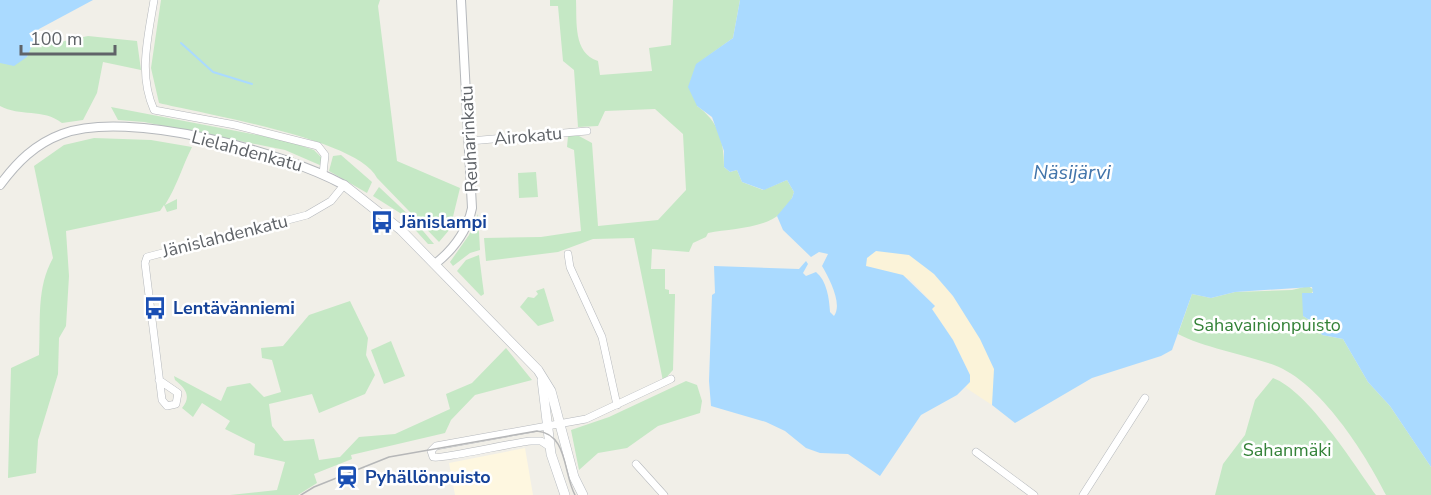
<svg xmlns="http://www.w3.org/2000/svg" width="1431" height="495" font-family="'Nunito Sans',sans-serif">
<rect width="100%" height="100%" fill="#f1efe8"/>
<path fill="#fef7e0" d="M525,448L533,495H455L449,463Z"/>
<g fill="#c5e8c5">
<path d="M161,0H380L378,6L397,161L460,188L450,229L439,242L377,178C359,139 203,114 159,103L151,68Z"/>
<path d="M550,0H576C577,22 573,53 598,61L600,75L652,71L649,48L671,45L673,0H740L733,38L697,64V106C718,121 724,140 724,167L730,172L737,170L742,182L763,190L787,180L794,192C784,230 739,227 708,233L706,237L693,243L689,252L652,249L651,269H665V289L669,290V294H675V297L673,370L663,381L634,238L593,239L558,252L486,261L484,238L541,237L581,231L574,150L567,147L568,136H579L592,143L598,226L658,220L686,190L683,134L655,109L605,111L598,126L578,127L574,70L563,61L558,6H550Z"/>
<path d="M35,36L46,45L88,36L137,41L141,70L103,62L97,93L83,120L62,123C43,108 20,117 0,106V63L27,57Z"/>
<path d="M111,107L284,140L314,150L321,157L322,166L285,150L144,122L118,120Z"/>
<path d="M94,138L151,140L192,147C182,167 177,186 165,205L177,199V209L167,212L164,205L160,211L66,231L69,276L66,326L59,338L58,374L38,440L36,473L8,478L11,368L39,355C41,321 36,288 53,258L34,166L64,145Z"/>
<path d="M341,155L372,182L367,193L329,171L333,156Z"/>
<path d="M536,172L538,197L519,198L518,173Z"/>
<path d="M379,187L413,219L434,244H428L400,213L373,196Z"/>
<path d="M478,214L480,250L470,253L453,266L450,262L469,235Z"/>
<path d="M479,255L484,294L481,296L457,271L466,260Z"/>
<path d="M1308,286L1314,290L1303,304V316L1314,323L1322,335L1343,339L1368,382L1390,406L1431,467V495H1386C1365,453 1320,382 1274,365C1246,355 1202,347 1178,334L1192,294L1211,298L1235,292L1292,290Z"/>
<path d="M544,288L554,321L538,326L520,307L528,297L534,298L538,294L536,291Z"/>
<path d="M350,301L368,338L366,355L375,375L365,394L319,413L312,394L269,404L272,426L284,441L314,439L319,460L340,457L359,437L395,434L450,409L446,394L472,383L506,348L532,380L475,395L451,420L445,433L351,455L352,459L314,474L317,483L298,495H230L277,490L285,462L254,455L255,444L225,429L230,421L202,403L193,417L182,408C192,396 185,388 175,380L174,376L221,401L227,387L250,383L264,397L281,392L272,360L262,358L261,348L283,346L309,315Z"/>
<path d="M391,341L405,376L384,384L371,350Z"/>
<path d="M1273,378C1308,391 1353,463 1376,495H1215L1223,464L1245,435L1255,400Z"/>
<path d="M686,381L697,385L702,401L700,413L658,426L627,448L598,453L579,470L571,430L609,417Z"/>
</g>
<path fill="#fbf3d9" d="M876,251C889,251 901,251 912,256C939,270 987,339 994,368C996,379 993,394 992,405L966,388L970,375L953,340L932,309L935,306L910,279L866,266V258Z"/>
<g fill="#aadaff">
<path d="M0,0H93L39,29L27,57L14,66L0,63Z"/>
<path d="M740,0H1431V467L1390,406L1368,382L1343,339L1322,335L1314,323L1303,316L1302,293H1313L1312,287L1235,292L1211,298L1192,294L1172,350L1161,356L1092,378L1015,423L992,405L994,369L980,339L953,296L934,274L909,255L876,251L867,258L866,266L903,275L935,306L932,309L953,340L970,375V382L957,395L921,415L880,476L848,454L820,453L806,448L785,431L766,422L711,406L709,381L712,295L715,293L714,266L799,269L806,261L808,264L803,273L806,276L816,272C827,281 829,298 830,312L834,316C843,304 829,278 822,266L828,254L819,252L811,257L783,230L777,216L792,198L794,192L787,180L764,190L742,182L737,170L730,172L724,167V151L712,117L697,106L688,87L696,64L733,38Z"/>
</g>
<g fill="none" stroke-linecap="round" stroke-linejoin="round">
<path stroke="#aadaff" stroke-width="2" d="M181,43L213,72L252,84"/>
<g stroke="#b5b8bc" stroke-width="8">
<g id="minor">
<path d="M154,0C148,37 138,75 154,110L235,125L318,146L325,155L323,174"/>
<path d="M470,141L587,131"/>
<path d="M568,254L570,267L602,337L617,405"/>
<path d="M159,380L178,393L176,404L167,406L162,400L145,263L147,257L307,215L331,201L344,185"/>
<path d="M550,447L541,441H531C516,442 438,460 433,457L431,451L436,446L586,419L671,379"/>
<path d="M976,452L1034,495"/>
<path d="M636,464L664,495"/>
<path d="M1083,495L1145,398"/>
</g>
</g>
<g stroke="#b5b8bc" stroke-width="10">
<g id="tertiary">
<path d="M0,185C17,162 35,144 62,134C128,109 283,152 344,185"/>
<path d="M435,264C454,249 467,232 472,208L461,0"/>
</g>
</g>
<g stroke="#b6babf" stroke-width="10">
<g id="secondary">
<path d="M344,185L401,230L538,370L551,391L574,477L583,495"/>
<path d="M542,380L551,454L565,495"/>
</g>
</g>
<use href="#minor" stroke="#fff" stroke-width="7"/>
<use href="#tertiary" stroke="#fff" stroke-width="8"/>
<use href="#secondary" stroke="#fff" stroke-width="9"/>
<path stroke="#b6b7b8" stroke-width="1.5" d="M301,495L314,487L389,457L537,431C568,434 563,473 575,495"/>
</g>
<defs>
<g id="bus-bare" transform="scale(1.8)"><path d="M-5-6H5V4H4V6H2V4H-2V6H-4V4H-5ZM-3.5-4V0h7V-4ZM-3.5 1.2v1.5H-2V1.2ZM2 1.2v1.5H3.5V1.2Z" fill="#1a4fb4" stroke="#fff" stroke-width="2.5" paint-order="stroke"/></g>
<g id="station-bare" transform="scale(1.8)"><path d="M-3-6H3Q5-6 5-4V2Q5 4 3 4L4.5 6H3L1.5 4h-3L-3 6H-4.5L-3 4Q-5 4-5 2V-4Q-5-6-3-6ZM-3.5-4v3h7v-3ZM-3.5 1v1.5H-2V1ZM2 1v1.5H3.5V1Z" fill="#1a4fb4" stroke="#fff" stroke-width="2.5" paint-order="stroke"/></g>
</defs>
<g fill-rule="evenodd">
<use href="#bus-bare" x="382" y="222"/>
<use href="#bus-bare" x="155" y="308"/>
<use href="#station-bare" x="347" y="477"/>
</g>
<g text-anchor="middle" dominant-baseline="central" stroke-width="5" stroke-linejoin="round" paint-order="stroke">
<g font-size="18" fill="#5f6368" stroke="#fff">
<text transform="translate(528 136) rotate(-5)">Airokatu</text>
<text transform="translate(469 139) rotate(-93)">Reuharinkatu</text>
<text transform="translate(247 151) rotate(15)">Lielahdenkatu</text>
<text transform="translate(225 236) rotate(-14)">Jänislahdenkatu</text>
</g>
<g font-size="18" font-weight="bold" fill="#164399" stroke="#fff" text-anchor="start">
<text x="400" y="222">Jänislampi</text>
<text x="173" y="308">Lentävänniemi</text>
<text x="365" y="477">Pyhällönpuisto</text>
</g>
<g font-size="18" fill="#348238" stroke="#fff">
<text x="1267" y="325">Sahavainionpuisto</text>
<text x="1287" y="450">Sahanmäki</text>
</g>
<g font-size="20" font-style="italic" fill="#4174aa" stroke="#fff">
<text x="1072" y="172">Näsijärvi</text>
</g>
</g>
<path d="M21 45v9h94v-9" fill="none" stroke="#5f6368" stroke-width="3"/>
<text x="30" y="45" font-size="18" fill="#5f6368" stroke="#ffffff" stroke-width="4.5" paint-order="stroke">100 m</text>
</svg>
